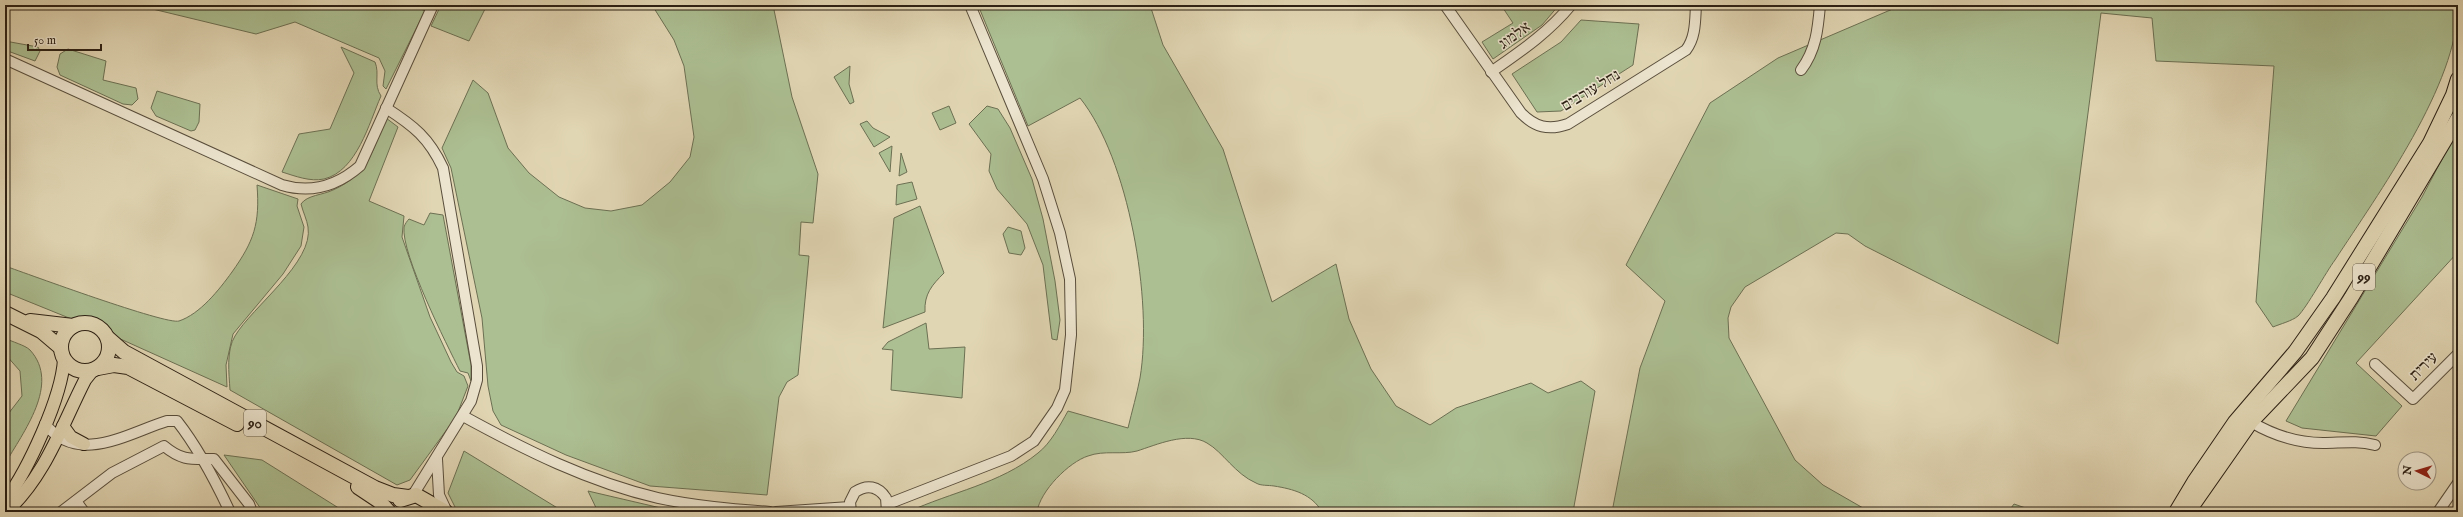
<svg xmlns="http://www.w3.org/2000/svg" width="2463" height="517" font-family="'IM FELL English','Frank Ruhl Libre',serif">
<rect width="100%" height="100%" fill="#e1d6b3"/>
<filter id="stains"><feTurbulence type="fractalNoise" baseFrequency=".005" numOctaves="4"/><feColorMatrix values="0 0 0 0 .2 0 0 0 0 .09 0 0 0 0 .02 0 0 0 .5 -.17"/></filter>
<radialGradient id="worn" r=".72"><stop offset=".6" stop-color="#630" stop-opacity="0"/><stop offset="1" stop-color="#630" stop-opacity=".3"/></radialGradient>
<g fill="#acbf92" stroke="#6c7053">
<path d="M136,5H413L425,11L386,89L383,86L385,71L379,58L295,22L256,34Z"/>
<path d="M441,5H487L469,41L431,26Z"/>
<path d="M652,5H773L792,97L818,174L813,223L801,222L799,255L809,256L798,375L787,382L779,397L767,495L650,486L566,455L501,425L493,411L488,386L482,318L451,168L442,148L473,80L488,93L508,148L529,173L559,197L585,208L611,211L642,205L670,182L690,157L694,137L684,66L674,40Z"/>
<path d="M978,5H1150L1163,45L1223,149L1272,302L1336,264L1349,319L1371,369L1396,406L1430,425L1456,408L1531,383L1548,393L1581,381L1595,391L1573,512H1420C1410,508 1401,504 1392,512H1322C1312,494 1293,489 1274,486C1268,485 1261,486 1256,483C1235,474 1223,452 1207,443C1187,431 1156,445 1137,451C1122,455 1104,450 1088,456C1069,462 1040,491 1037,512H908C951,492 1000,484 1038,453C1051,443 1060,425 1068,411L1128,428C1132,411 1137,394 1140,378C1153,301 1129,159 1080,98L1028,126Z"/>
<path d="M1501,5H1559L1542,25L1493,59L1482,42L1513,23Z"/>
<path d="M1902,5H2458C2458,84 2378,194 2335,260C2326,272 2307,307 2298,316C2292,321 2280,324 2273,327L2256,302L2274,66L2156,61L2152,18L2101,13L2058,344L1865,246L1848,234L1836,233L1745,287L1731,307L1728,318L1729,338L1795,460L1823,485L1870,512H1612L1640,368L1665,301L1626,265L1710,103L1778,58Z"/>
<path d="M1581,20L1639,24L1633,65L1561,111L1537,112L1512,74L1561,42Z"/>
<path d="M5,41L38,47L40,51L35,61L5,50Z"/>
<path d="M341,47L375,62C380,74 373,84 381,96C369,123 357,171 324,179C310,182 295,176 282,172L299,134L330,129L354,73Z"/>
<path d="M68,49L106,61L103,80L136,88L138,99L132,105L123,104L60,75L57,67L60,54Z"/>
<path d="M850,66L849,84L854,102L850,104L834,77Z"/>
<path d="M157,91L200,104L199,122L195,130L191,131L156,116L151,108Z"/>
<path d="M949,106L956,123L940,130L932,113Z"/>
<path d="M987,106L998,109L1010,128L1032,179L1043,219L1055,281L1060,320L1057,340L1052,339L1043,265L1027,224L997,189L989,171L991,154L969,124Z"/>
<path d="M386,118L398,127L369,201L404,216L402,237L430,317L451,362L457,372L464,376L468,386L456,417L410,480L397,485L230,390C229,374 226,350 235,336C252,307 314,262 308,227C307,220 303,212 301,204C307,195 323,195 333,190C369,174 372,151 386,118Z"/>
<path d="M867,121L873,128L890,137L874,147L860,124Z"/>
<path d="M2458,129V252L2356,363L2402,406L2376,436L2302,428L2286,421L2422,197Z"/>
<path d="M892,146L890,172L879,153Z"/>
<path d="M901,153L907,172L899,176Z"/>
<path d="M912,182L917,199L896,205L897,185Z"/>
<path d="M257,185L298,199L297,206L304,227L301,246L283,274L233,334L226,365L227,387L116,337L98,323L74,320L5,292V266C28,274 166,325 179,321C200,314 219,290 232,272C254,241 260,224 257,185Z"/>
<path d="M920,206L944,273C932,285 924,294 925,312L883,328L894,218Z"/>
<path d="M430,213L443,215L471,365V381L468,373L460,371C447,345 401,254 404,227C405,224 407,221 409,219L424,225Z"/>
<path d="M1008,227L1021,231L1025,248L1021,255L1009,253L1003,234Z"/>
<path d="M926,323L929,349L965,347L962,398L891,390L893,350L882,349L888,342Z"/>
<path d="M5,338C12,342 25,345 30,350C61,384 23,432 5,464V418L22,396L20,371L5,354Z"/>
<path d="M464,451L564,512H461L455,507L448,493Z"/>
<path d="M224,455L262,460L345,512H263Z"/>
<path d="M588,491L678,512H598Z"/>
<path d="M2014,504L2037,512H2008Z"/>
</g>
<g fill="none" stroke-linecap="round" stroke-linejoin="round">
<g stroke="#594e3c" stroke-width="12">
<g id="minor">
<path d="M1445,5L1521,113C1535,127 1548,131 1568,124L1686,50C1696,37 1695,20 1696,5"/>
<path d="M5,59L282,185C312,194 337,186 360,166L433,5"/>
<path d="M1801,70C1816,50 1818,29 1820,5"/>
<path d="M1491,72C1521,51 1548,33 1571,5"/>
<path d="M386,108C414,126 429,138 443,168L477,366V380L471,401L413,495"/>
<path d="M2375,364L2413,399L2458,354"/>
<path d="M463,416C525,450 589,482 658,498C695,506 732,509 770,512"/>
<path d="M2251,422C2273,435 2297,443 2323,443C2341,443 2356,440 2375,445"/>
<path d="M45,424C79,466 128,433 167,421H177C199,449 215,480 230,512"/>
<path d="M437,459L439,495L447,512"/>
<path d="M76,501L84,512"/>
<path d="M888,504L1011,456L1034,441L1057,408L1065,390L1071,335L1070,279L1060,233L1043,179L970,5"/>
<path d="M61,512L112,473L164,446C182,461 191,459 214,459L249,504L252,512"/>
<path d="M776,512L850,507"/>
<path d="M851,512L850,502L855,492C867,484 878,486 886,498L887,512"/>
<path d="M2438,512L2458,483"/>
</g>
</g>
<g stroke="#2c2014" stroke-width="14">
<g id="major">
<path d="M63,426L71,437L84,444"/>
<path d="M5,501C28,470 62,397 64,359"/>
<path d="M6,512C45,477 62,425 85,380L93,370"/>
</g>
</g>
<g stroke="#2c2014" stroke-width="16">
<g id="highway">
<path d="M5,313L41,331L61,348"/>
<path d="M30,321L73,326"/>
<circle cx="85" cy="347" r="24"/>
<path d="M108,338L124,352L375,488L393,495L408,497"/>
<path d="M98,368L114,365L128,367L237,424"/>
<path d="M358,487L379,501L389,512"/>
<path d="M400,500L416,495L446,512"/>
<path d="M2176,512L2194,482L2235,422L2295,352L2333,298L2430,143L2453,95L2458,79"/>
<path d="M2188,512L2251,422L2312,358L2351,298L2458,118"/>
</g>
</g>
<use href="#minor" stroke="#ece4ce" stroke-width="10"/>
<use href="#major" stroke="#e1d6b3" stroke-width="12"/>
<use href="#highway" stroke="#e1d6b3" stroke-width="14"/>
</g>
<g text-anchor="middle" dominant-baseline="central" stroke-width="3" stroke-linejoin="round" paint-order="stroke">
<g fill="#ece4ce" stroke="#665b4c" stroke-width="1">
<rect x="2353" y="264" width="22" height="26" rx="3"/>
<rect x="244" y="410" width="22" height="26" rx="3"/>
</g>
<g font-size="15" font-weight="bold" fill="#2c2014">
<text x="2364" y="277">99</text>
<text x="255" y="423">90</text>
</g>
<g font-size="16" fill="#2c2014" stroke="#ece4ce">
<text transform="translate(1515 36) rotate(-36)">אלמוג</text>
<text transform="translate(1591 91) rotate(-31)">נחל עורבים</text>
<text transform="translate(2424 367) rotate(-45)">עירית</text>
</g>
</g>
<rect width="2463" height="517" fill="none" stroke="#e1d6b3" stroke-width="20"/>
<rect x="6" y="6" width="2451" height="505" fill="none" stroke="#2c2014" stroke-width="2"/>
<rect x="10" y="10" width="2443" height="497" fill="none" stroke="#2c2014"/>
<g transform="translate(2417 471) rotate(275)"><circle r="19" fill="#ece4ce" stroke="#9f9684"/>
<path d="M0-3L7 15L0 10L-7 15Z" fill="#8f2418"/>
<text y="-6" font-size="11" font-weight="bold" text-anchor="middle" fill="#2c2014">N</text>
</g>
<path d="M28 44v6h73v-6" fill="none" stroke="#2c2014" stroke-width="2"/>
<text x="34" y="44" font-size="12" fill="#2c2014" stroke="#ece4ce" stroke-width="3" paint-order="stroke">50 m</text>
<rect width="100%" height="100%" filter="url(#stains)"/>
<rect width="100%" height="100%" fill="url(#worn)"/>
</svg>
